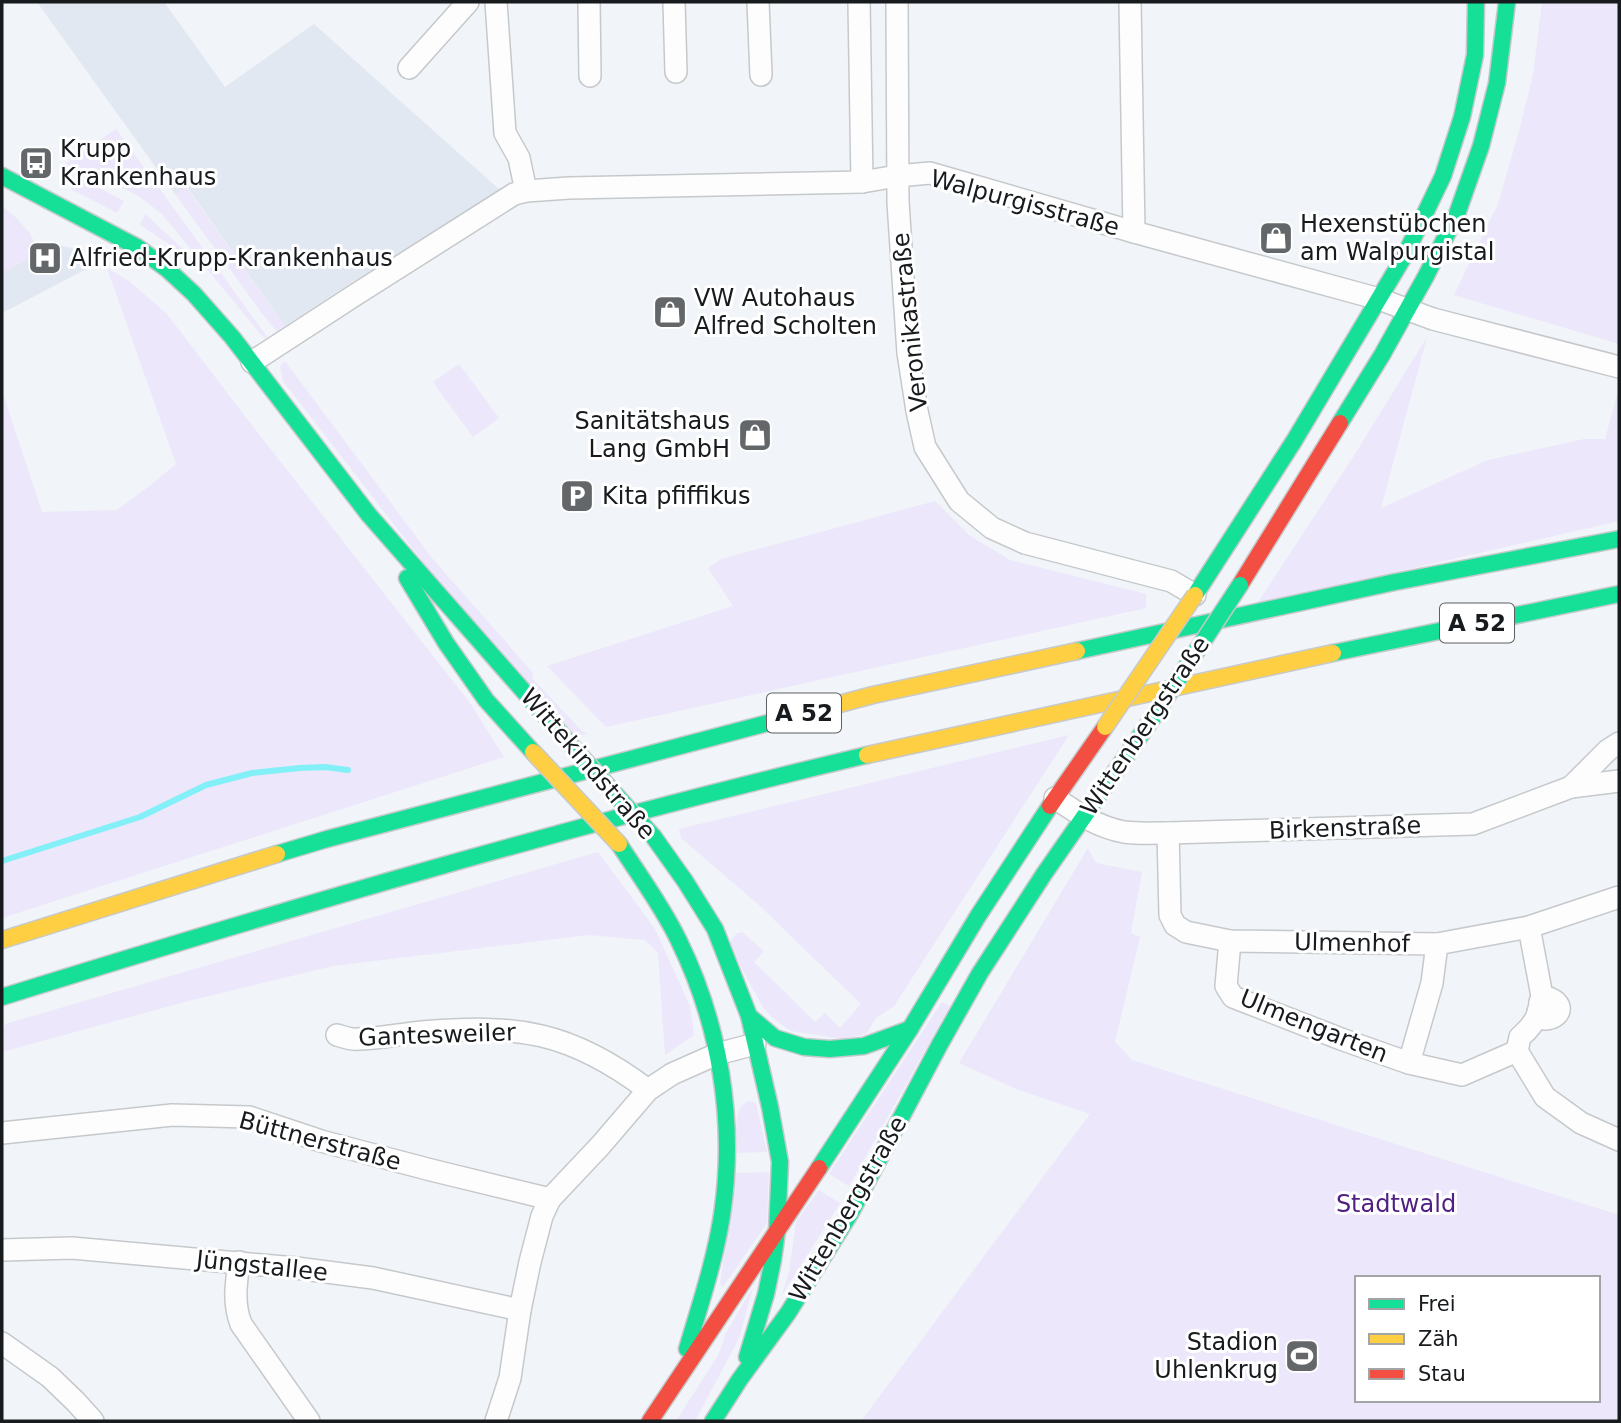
<svg xmlns="http://www.w3.org/2000/svg" width="1621" height="1423" font-family="'DejaVu Sans',sans-serif">
<rect width="100%" height="100%" fill="#f1f4f8"/>
<g fill="#e1e8f1">
<path d="M37,2H164L225,87L314,24L501,191L453,223L352,282L285,326L187,187L175,194Z"/>
<path d="M2,206L16,218L29,233L40,252L52,248L62,246L72,248L98,263L2,313Z"/>
</g>
<g fill="#ece7fb" fill-rule="evenodd">
<path d="M1542,2H1619V344L1454,295L1498,204L1519,131L1533,75Z"/>
<path d="M116,129L268,338L263,337L162,214L140,197L103,177L62,166Z"/>
<path d="M78,177L124,201L117,213L71,189Z"/>
<path d="M186,187L285,326L277,331L267,320L175,194Z"/>
<path d="M2,206C20,221 29,232 40,253L2,273Z"/>
<path d="M145,214L186,252L184,256L166,242L140,225Z"/>
<path d="M107,268L129,281L167,314L258,433L470,703L504,757L2,918V391L42,512L117,510L152,484L176,464Z"/>
<path d="M1427,337L1381,508L1488,460L1584,439H1605L1619,388V521L1257,604L1355,454Z"/>
<path d="M285,361L432,558L533,673L532,678L580,729L587,734L575,736L437,580L283,381L280,366Z"/>
<path d="M459,364L499,418L473,437L433,382Z"/>
<path d="M935,501L969,535L1010,560L1146,594V608L606,727L547,666L733,606L708,568L721,559Z"/>
<path d="M1069,735L894,1006L876,1018L866,1034L842,1039L791,1031L774,1019L764,1009L743,971L730,942L736,934L742,932L764,951L754,962L815,1022L825,1013L840,1028L861,1004L760,906L681,838L679,829Z"/>
<path d="M1088,848L1096,863L1142,872L1131,933L1140,937L1115,1042L1132,1060L1619,1215V1421H861L1090,1114L1016,1089L959,1063ZM1357,1278H1598V1400H1357Z"/>
<path d="M598,852L655,929L690,1006L694,1035L665,1055L658,953L645,940L589,935L333,966L192,1000L2,1052V1031L5,1024Z"/>
<path d="M942,1002L950,1006L849,1186L829,1174Z"/>
<path d="M750,1101L756,1103L767,1152L737,1153C737,1137 731,1106 750,1101Z"/>
<path d="M769,1172L767,1223L723,1287L720,1284L736,1173Z"/>
<path d="M819,1190L840,1203L782,1295L789,1272L796,1222Z"/>
<path d="M753,1287L739,1338L695,1421H676L719,1354L725,1335Z"/>
</g>
<g fill="none" stroke-linecap="round" stroke-linejoin="round">
<path stroke="#83eff7" stroke-width="6" d="M2,861L140,817L206,785L252,773L300,768L325,767L348,770"/>
<g stroke="#c6c9cb" stroke-width="24">
<g id="street">
<path d="M496,2L505,133L519,158L526,191"/>
<path d="M589,2L590,76"/>
<path d="M674,2L676,72"/>
<path d="M758,2L761,75"/>
<path d="M859,2L862,182"/>
<path d="M897,2L898,202L908,353L917,411L925,447L959,501L992,528L1025,543L1171,581L1195,595"/>
<path d="M1130,2L1134,232"/>
<path d="M409,68L468,2"/>
<path d="M252,362L355,295L514,194L526,191L569,188L862,182L897,176L930,173L1134,232L1346,290L1379,299L1433,319L1619,367"/>
<path d="M1571,787L1619,781"/>
<path d="M1055,798C1077,813 1097,827 1124,832C1138,834 1154,833 1168,833L1473,824L1571,787L1608,750L1619,743"/>
<path d="M1168,833L1170,915L1175,925L1186,932L1230,941L1437,944L1529,927L1619,897"/>
<path d="M1230,941L1226,986L1233,997L1341,1039L1409,1063L1462,1075L1517,1051L1520,1037C1527,1031 1535,1023 1538,1013C1539,1008 1540,1003 1542,996L1529,927"/>
<path d="M1538,1012L1545,1019C1561,1018 1565,1004 1549,998L1540,1002"/>
<path d="M337,1035C343,1037 351,1040 358,1039C379,1039 400,1034 422,1032C517,1024 570,1031 648,1090"/>
<path d="M1517,1051L1545,1097L1581,1123L1619,1140"/>
<path d="M1409,1063L1432,983L1437,944"/>
<path d="M2,1133L172,1115L249,1117L321,1141L431,1170L550,1199"/>
<path d="M2,1250L72,1248L296,1268L373,1278L520,1310"/>
<path d="M239,1262C236,1284 233,1303 241,1324L309,1421"/>
<path d="M2,1343L50,1377L76,1402L93,1421"/>
<path d="M496,1421L510,1378L520,1310L530,1262L542,1216L550,1199L600,1146L648,1090L672,1074L717,1054L755,1044"/>
</g>
</g>
<g stroke="#c6c9cb" stroke-width="19">
<g id="fast">
<path d="M2,176L137,247L167,269L194,294L232,337L369,515L569,743"/>
<path d="M1340,423L1382,355L1426,276L1457,214L1481,146L1497,83L1507,2"/>
<path d="M407,578L446,643L486,700L533,752"/>
<path d="M1195,595L1294,441L1405,255L1443,176L1462,117L1475,55L1476,2"/>
<path d="M1077,651L1395,582L1619,539"/>
<path d="M1333,653L1619,594"/>
<path d="M653,836L685,881L715,929L749,1016L770,1107L780,1162L777,1231L773,1260L766,1294L747,1357"/>
<path d="M619,844C639,875 662,906 678,939C720,1024 736,1121 722,1215C715,1260 700,1305 687,1349"/>
<path d="M277,854L327,839L817,710"/>
<path d="M2,997C288,908 575,824 867,755"/>
<path d="M749,1016L775,1038L804,1047L830,1049L864,1046L910,1029"/>
<path d="M819,1168L910,1029L978,916L1050,806"/>
<path d="M713,1421L740,1379L788,1313L850,1214L940,1044L980,973L1044,874L1154,716"/>
</g>
</g>
<g stroke="#c6c9cb" stroke-width="19">
<g id="slow">
<path d="M817,710L873,695L1077,651"/>
<path d="M867,755L1333,653"/>
<path d="M2,940L277,854"/>
</g>
</g>
<g stroke="#c6c9cb" stroke-width="19">
<g id="jam">
<path d="M1240,585L1340,423"/>
<path d="M1050,806L1105,727"/>
<path d="M650,1421L819,1168"/>
</g>
</g>
<use href="#street" stroke="#fdfdfe" stroke-width="21"/>
<use href="#fast" stroke="#16e098" stroke-width="16"/>
<use href="#slow" stroke="#ffcf43" stroke-width="16"/>
<use href="#jam" stroke="#f24e42" stroke-width="16"/>
<g stroke="#c6c9cb" stroke-width="19" stroke-linecap="butt">
<g id="fast-bridge">
<path d="M1154,716L1240,585"/>
<path d="M569,743L653,836"/>
</g>
</g>
<g stroke="#c6c9cb" stroke-width="19" stroke-linecap="butt">
<g id="slow-bridge">
<path d="M1105,727L1195,595"/>
<path d="M533,752L619,844"/>
</g>
</g>
<use href="#fast-bridge" stroke="#16e098" stroke-width="16"/>
<use href="#slow-bridge" stroke="#ffcf43" stroke-width="16"/>
</g>
<defs>
<g id="bus-square" transform="scale(1.75)"><rect x="-9" y="-9" width="18" height="18" rx="4" fill="#64676a" stroke="#fff"/><path d="M-5-6H5V4H4V6H2V4H-2V6H-4V4H-5ZM-3.5-4V0h7V-4ZM-3.5 1.2v1.5H-2V1.2ZM2 1.2v1.5H3.5V1.2Z" fill="#fff"/></g>
<g id="shop-square" transform="scale(1.75)"><rect x="-9" y="-9" width="18" height="18" rx="4" fill="#64676a" stroke="#fff"/><path d="M-5-2.5h2.3a2.7 3.5 0 0 1 5.4 0H5L5.5 6h-11ZM-1.5-2.5h3a1.5 2.3 0 0 0-3 0Z" fill="#fff"/></g>
<g id="hospital-square" transform="scale(1.75)"><rect x="-9" y="-9" width="18" height="18" rx="4" fill="#64676a" stroke="#fff"/><path d="M-5-5h3v3.5h4V-5h3V5h-3V1.5h-4V5h-3Z" fill="#fff"/></g>
<g id="parking-square" transform="scale(1.75)"><rect x="-9" y="-9" width="18" height="18" rx="4" fill="#64676a" stroke="#fff"/><path d="M-3.5-5.5H1a3.5 3.5 0 0 1 0 7H-1V5.5H-3.5ZM-1-3.4V-.6H.8a1.4 1.4 0 0 0 0-2.8Z" fill="#fff"/></g>
<g id="stadium-square" transform="scale(1.75)"><rect x="-9" y="-9" width="18" height="18" rx="4" fill="#64676a" stroke="#fff"/><path d="M0-5a6.5 5 0 1 0 0 10a6.5 5 0 1 0 0-10ZM-3.5-1.8h7v3.6h-7Z" fill="#fff"/></g>
</defs>
<g fill-rule="evenodd">
<use href="#bus-square" x="36" y="163"/>
<use href="#shop-square" x="1276" y="238"/>
<use href="#hospital-square" x="45" y="258"/>
<use href="#shop-square" x="670" y="312"/>
<use href="#shop-square" x="755" y="435"/>
<use href="#parking-square" x="577" y="496"/>
<use href="#stadium-square" x="1302" y="1356"/>
</g>
<g text-anchor="middle" dominant-baseline="central" stroke-width="6" stroke-linejoin="round" paint-order="stroke">
<g fill="#fff" stroke="#5d5f61" stroke-width="2">
<rect x="1440" y="603.5" width="74" height="39" rx="5"/>
<rect x="767" y="693.5" width="74" height="39" rx="5"/>
</g>
<g font-size="23" font-weight="bold" fill="#181b1d">
<text x="1477" y="623">A 52</text>
<text x="804" y="713">A 52</text>
</g>
<g font-size="24" fill="#181b1d" stroke="#fff" text-anchor="start">
<text x="60" y="149">Krupp<tspan x="60" dy="28">Krankenhaus</tspan></text>
<text x="1300" y="224">Hexenstübchen<tspan x="1300" dy="28">am Walpurgistal</tspan></text>
<text x="70" y="258">Alfried-Krupp-Krankenhaus</text>
<text x="694" y="298">VW Autohaus<tspan x="694" dy="28">Alfred Scholten</tspan></text>
<text x="730" y="421" text-anchor="end">Sanitätshaus<tspan x="730" dy="28">Lang GmbH</tspan></text>
<text x="602" y="496">Kita pfiffikus</text>
<text x="1278" y="1342" text-anchor="end">Stadion<tspan x="1278" dy="28">Uhlenkrug</tspan></text>
</g>
<g font-size="24" fill="#181b1d" stroke="#fff">
<text transform="translate(1025 203) rotate(15)">Walpurgisstraße</text>
<text transform="translate(910 322) rotate(-96)">Veronikastraße</text>
<text transform="translate(1145 726) rotate(-56)">Wittenbergstraße</text>
<text transform="translate(588 764) rotate(49)">Wittekindstraße</text>
<text transform="translate(1345 828) rotate(-2)">Birkenstraße</text>
<text transform="translate(1352 943) rotate(1)">Ulmenhof</text>
<text transform="translate(1314 1026) rotate(22)">Ulmengarten</text>
<text transform="translate(437 1035) rotate(-2)">Gantesweiler</text>
<text transform="translate(320 1141) rotate(15)">Büttnerstraße</text>
<text transform="translate(848 1209) rotate(-60)">Wittenbergstraße</text>
<text transform="translate(262 1266) rotate(6)">Jüngstallee</text>
</g>
<g font-size="24" fill="#4f1f83" stroke="#fff">
<text x="1396" y="1204">Stadtwald</text>
</g>
</g>
<rect width="1621" height="1423" fill="none" stroke="#181b1d" stroke-width="7"/>
<rect x="1355" y="1276" width="245" height="126" fill="#ffffff" stroke="#a3a4a5" stroke-width="2"/>
<rect x="1369" y="1299" width="35" height="10" fill="#16e098" stroke="#a3a4a5" stroke-width="2"/>
<text x="1418" y="1311" font-size="21" fill="#181b1d">Frei</text>
<rect x="1369" y="1334" width="35" height="10" fill="#ffcf43" stroke="#a3a4a5" stroke-width="2"/>
<text x="1418" y="1346" font-size="21" fill="#181b1d">Zäh</text>
<rect x="1369" y="1369" width="35" height="10" fill="#f24e42" stroke="#a3a4a5" stroke-width="2"/>
<text x="1418" y="1381" font-size="21" fill="#181b1d">Stau</text>
</svg>
